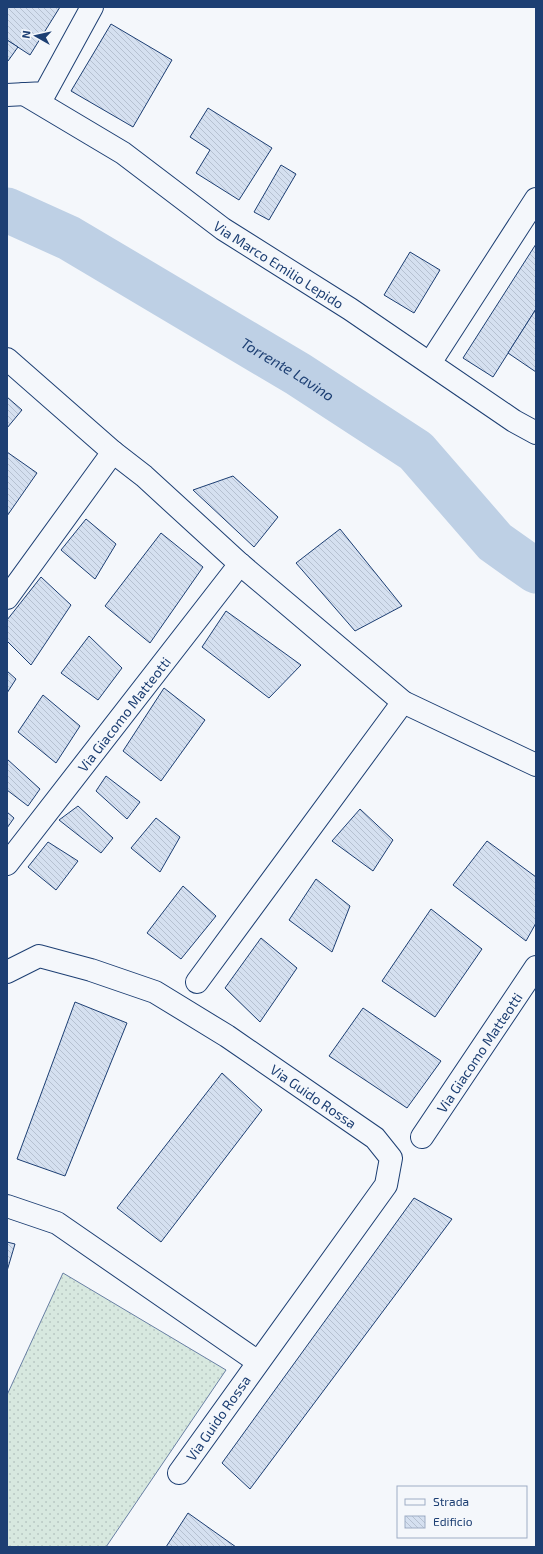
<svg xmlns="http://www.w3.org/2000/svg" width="543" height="1554" font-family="'Exo 2',sans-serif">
<defs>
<pattern id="grass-dots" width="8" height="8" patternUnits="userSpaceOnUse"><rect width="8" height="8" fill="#d7e8df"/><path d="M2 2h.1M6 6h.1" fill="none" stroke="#b8c8c3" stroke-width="1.8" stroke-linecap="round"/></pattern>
<pattern id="building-back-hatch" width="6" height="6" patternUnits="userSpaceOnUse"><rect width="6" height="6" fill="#d5e0f0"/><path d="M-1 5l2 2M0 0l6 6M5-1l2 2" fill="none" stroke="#b6c1d1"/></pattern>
</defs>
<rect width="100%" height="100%" fill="#f4f7fb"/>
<path fill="url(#grass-dots)" stroke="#687fa3" d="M63,1273L226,1370L106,1547H7V1395Z"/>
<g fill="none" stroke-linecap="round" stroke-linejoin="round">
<path stroke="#bed0e5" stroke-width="45" id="s1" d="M7,210L69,238L298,374L416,451L495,542L536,571"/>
</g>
<g fill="url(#building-back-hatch)" stroke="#1d3f73">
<path d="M7,7H60L30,55L7,40Z"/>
<path d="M111,24L172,60L133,127L71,91Z"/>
<path d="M7,40L18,47L8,61H7Z"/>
<path d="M208,108L272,148L239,200L196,173L210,150L190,137Z"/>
<path d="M281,165L296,174L269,220L254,212Z"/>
<path d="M536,244V309L493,377L463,358Z"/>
<path d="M410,252L440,270L414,313L384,295Z"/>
<path d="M536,309V372L508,353Z"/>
<path d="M7,397L22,410L7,428Z"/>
<path d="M7,452L37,473L7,516Z"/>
<path d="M233,476L278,517L254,547L193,490Z"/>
<path d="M86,519L116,544L95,579L61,550Z"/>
<path d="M340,529L402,606L355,631L296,563Z"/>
<path d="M161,533L203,567L150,643L105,606Z"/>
<path d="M41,577L71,605L31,665L7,641V620Z"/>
<path d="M226,611L301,665L269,698L202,647Z"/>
<path d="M89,636L122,668L98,700L61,673Z"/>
<path d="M7,671L16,679L7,693Z"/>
<path d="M164,688L205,720L161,781L123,751Z"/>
<path d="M43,695L80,726L56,763L18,732Z"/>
<path d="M7,759L40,789L28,806L7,790Z"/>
<path d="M106,776L140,802L127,819L96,791Z"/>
<path d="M78,806L113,838L101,853L59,820Z"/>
<path d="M360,809L393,840L373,871L332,841Z"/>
<path d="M7,812L14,818L7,828Z"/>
<path d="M156,818L180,837L160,872L131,848Z"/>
<path d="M487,841L536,877V923L526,941L453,885Z"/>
<path d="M48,842L78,861L56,890L28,867Z"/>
<path d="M316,879L350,906L332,952L289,920Z"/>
<path d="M183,886L216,916L181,959L147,933Z"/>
<path d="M431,909L482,949L435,1017L382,981Z"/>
<path d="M261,938L297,968L260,1022L225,988Z"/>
<path d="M75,1002L127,1023L65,1176L17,1159Z"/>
<path d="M363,1008L441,1061L407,1108L329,1056Z"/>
<path d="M222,1073L262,1110L161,1242L117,1208Z"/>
<path d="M414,1198L452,1219L250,1489L222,1463Z"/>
<path d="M7,1242L15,1244L7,1271Z"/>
<path d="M188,1513L236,1547H166Z"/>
</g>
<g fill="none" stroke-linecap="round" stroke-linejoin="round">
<g stroke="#1d3f73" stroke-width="24">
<g id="minor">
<path id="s2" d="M24,94L123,153L223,229L350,309L514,421L536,433"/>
<path d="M7,95L45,93L92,7"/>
<path d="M7,359L113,452L144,476L240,564L403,702L536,765"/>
<path d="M430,363L536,199"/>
<path d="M7,598L113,452"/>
<path id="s3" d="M7,864L240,564"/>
<path id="s4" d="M7,972L39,956L91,970L155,992L227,1036L375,1138L391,1158L386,1185L179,1473"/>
<path d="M197,982L403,702"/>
<path id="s5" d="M422,1137L536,967"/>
<path d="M7,1206L57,1223L258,1362"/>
</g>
</g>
<use href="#minor" stroke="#f4f7fb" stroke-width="22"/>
</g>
<g text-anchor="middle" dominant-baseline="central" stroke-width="3" stroke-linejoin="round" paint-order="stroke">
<g font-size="14" fill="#1d3f73" stroke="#f4f7fb">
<text stroke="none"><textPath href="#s2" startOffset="307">Via Marco Emilio Lepido</textPath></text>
<text stroke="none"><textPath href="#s3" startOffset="190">Via Giacomo Matteotti</textPath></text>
<text stroke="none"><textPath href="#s5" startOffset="102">Via Giacomo Matteotti</textPath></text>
<text stroke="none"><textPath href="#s4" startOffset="347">Via Guido Rossa</textPath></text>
<text transform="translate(218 1418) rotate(-55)">Via Guido Rossa</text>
</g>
<g font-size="15" font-style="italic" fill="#1d3f73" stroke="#f4f7fb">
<text stroke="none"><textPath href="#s1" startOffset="323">Torrente Lavino</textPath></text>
</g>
</g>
<rect width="543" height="1554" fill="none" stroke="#1d3f73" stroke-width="16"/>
<rect x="397" y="1486" width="130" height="52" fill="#f4f7fb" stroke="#9eadc5"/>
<rect x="405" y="1499" width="20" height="6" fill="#f4f7fb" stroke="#9eadc5"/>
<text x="433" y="1506" font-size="12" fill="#1d3f73">Strada</text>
<rect x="405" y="1516" width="20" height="12" fill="url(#building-back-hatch)" stroke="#9eadc5"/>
<text x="433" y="1526" font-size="12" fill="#1d3f73">Edificio</text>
<g transform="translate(36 36) rotate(278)" stroke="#f4f7fb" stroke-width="3" paint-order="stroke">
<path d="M0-3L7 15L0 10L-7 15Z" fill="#1d3f73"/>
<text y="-6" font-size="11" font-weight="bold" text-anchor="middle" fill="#1d3f73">N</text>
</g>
</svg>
